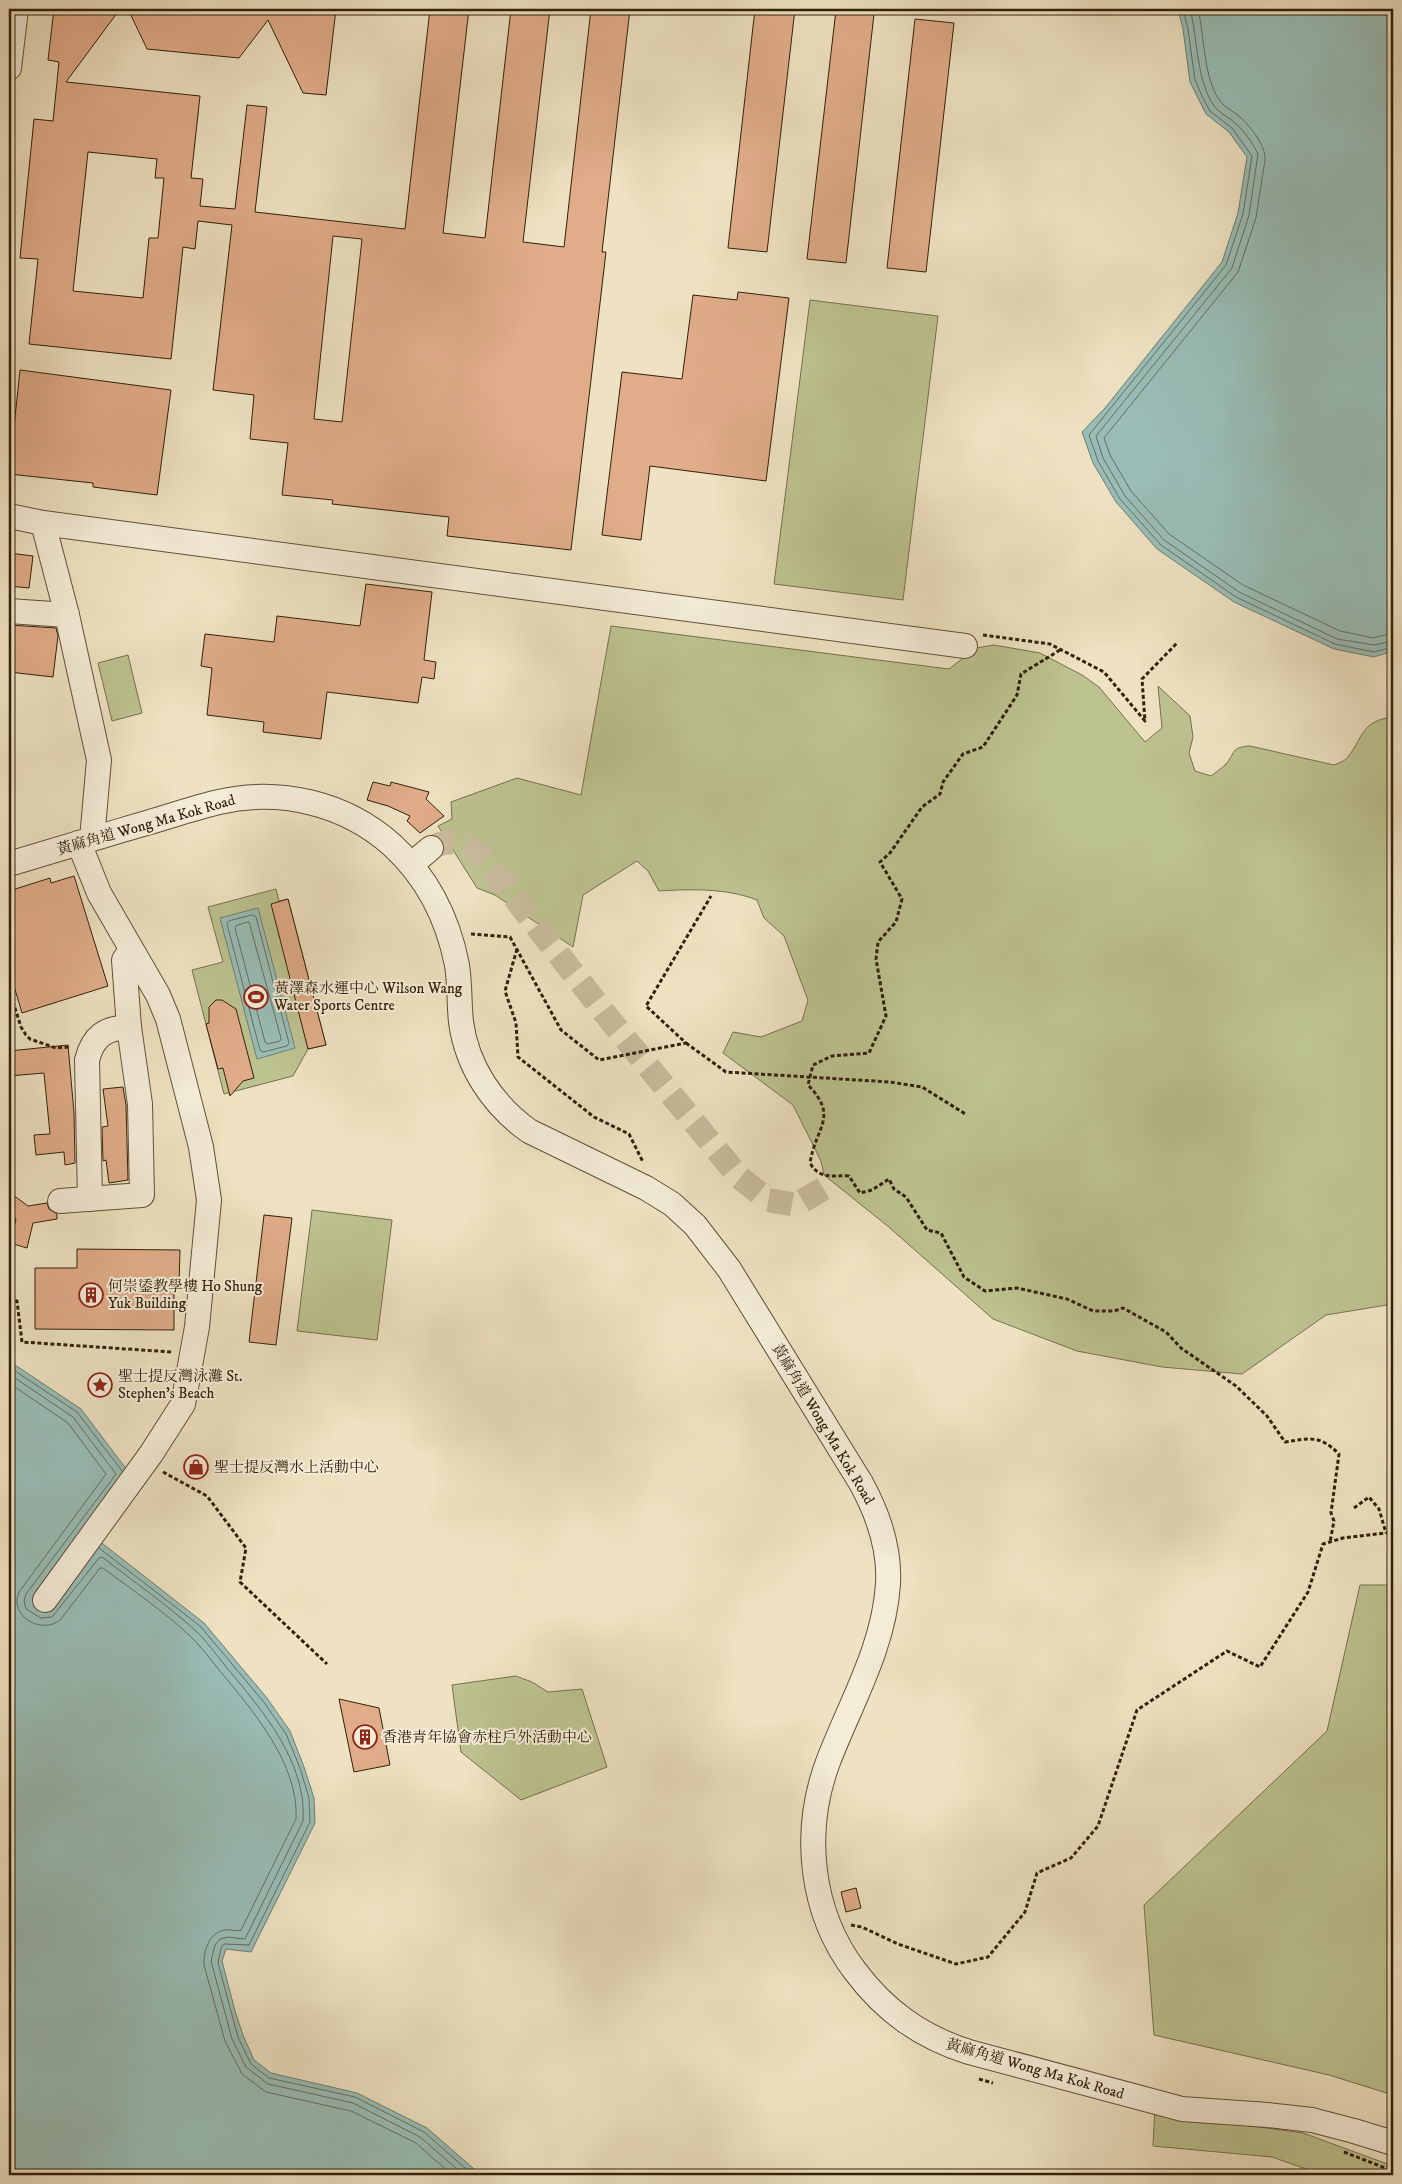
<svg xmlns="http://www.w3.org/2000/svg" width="1402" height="2184" font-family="'IM FELL DW Pica','Noto Serif TC',serif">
<rect width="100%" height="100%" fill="#eee2c2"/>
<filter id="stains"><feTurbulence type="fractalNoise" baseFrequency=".004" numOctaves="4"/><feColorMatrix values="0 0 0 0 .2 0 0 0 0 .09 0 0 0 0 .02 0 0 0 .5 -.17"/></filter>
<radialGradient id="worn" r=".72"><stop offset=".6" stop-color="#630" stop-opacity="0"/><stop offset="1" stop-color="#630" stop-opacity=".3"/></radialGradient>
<g fill="#bcc290" stroke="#77714d">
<path d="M810,300L938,316L903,600L774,584Z"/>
<path d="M611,626L949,669L976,648L994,645L1040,653L1082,675L1099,687L1145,742L1162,728L1158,686L1190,716L1193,737L1189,753L1195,771L1211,776C1216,772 1221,769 1225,765C1236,753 1230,747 1250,746L1334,765C1339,763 1345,761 1348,757C1364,736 1361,721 1393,717V1304L1326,1315L1242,1374L1162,1367L1077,1351L993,1319L890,1228L824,1175L821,1161L793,1105L723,1053L733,1032L761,1037L802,1021L808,1000L784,936L764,918L757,900C726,888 692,889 659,891L648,871L637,861L583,895L573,947L495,895L477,888L438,826L452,819L451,802L517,778L581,795Z"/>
<path d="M128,655L142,713L112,721L98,663Z"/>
<path d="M276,889L279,901L288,899L326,1045L308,1049L293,1076L224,1094L192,970L223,962L208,907Z"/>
<path d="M312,1210L392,1220L377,1340L297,1331Z"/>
<path d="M1360,1585H1393V2095L1329,2075L1154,2035L1144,1905L1327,1731Z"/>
<path d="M516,1676L532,1682L548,1692L582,1689L607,1767L521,1800L461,1752L452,1685Z"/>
<path d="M1155,2107L1244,2125L1303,2133L1393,2166V2175H1323L1272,2157L1153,2146Z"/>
</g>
<g fill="#99bdb6" stroke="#707e71">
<path d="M1178,9H1393V651L1374,657L1334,649L1234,602L1157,549L1116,502L1093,463L1082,432L1105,408L1222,262L1238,213L1247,157L1229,132L1206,114L1190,82L1183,29Z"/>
<path d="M258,908L295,1048L257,1059L220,918Z"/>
<path d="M9,1361L81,1409L124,1466L131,1473L98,1540L204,1623L267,1698L290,1731L304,1767L314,1798L315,1823L251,1952L226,1949L222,1961L235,2011L243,2035L254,2060L271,2073L357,2093L427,2128L481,2175H9Z"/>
</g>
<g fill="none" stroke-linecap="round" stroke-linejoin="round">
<g stroke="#666e60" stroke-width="1">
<path d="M1183,9L1188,29L1195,80L1203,98L1210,111L1232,128L1252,156L1243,214L1226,265L1089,435L1098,461L1120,499L1161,545L1236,597L1335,644L1374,652L1393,647"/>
<path d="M1190,9C1198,40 1196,79 1214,106C1219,113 1229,117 1235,123C1244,130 1253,144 1258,154L1249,215L1232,268L1096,436L1103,458L1125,496L1164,540L1239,592L1337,639L1374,645L1393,641"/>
<path d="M1198,9C1205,38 1203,77 1220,101C1225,108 1235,112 1241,118C1251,127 1266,146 1265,160L1256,218L1238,272L1104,438L1110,455L1131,491L1169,534L1243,585L1340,631L1373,638L1393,633"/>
<path d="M253,915L256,917L289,1043L287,1046L263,1052L260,1050L227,924L229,921Z"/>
<path d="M249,922L281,1038L280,1041L268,1044L265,1042L235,928L236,926Z"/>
<path d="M9,1367L77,1412L122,1471"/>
<path d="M9,1374L73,1417L116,1474L26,1594L24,1601L26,1609L41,1618L52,1617L99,1558L102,1557C133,1581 166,1604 195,1630C207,1641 217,1656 227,1668C262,1710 307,1762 303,1821L245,1939L227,1937L220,1939L215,1945L211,1961L232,2039L246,2067L268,2084L353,2103L420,2137L464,2175"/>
<path d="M9,1383L68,1423L106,1474L19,1592C8,1616 43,1636 61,1619L100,1568H103C132,1590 164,1611 190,1636C201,1646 210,1659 220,1671C253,1711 299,1764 296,1819L241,1930C236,1932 230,1929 225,1930C209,1932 203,1952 204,1965L225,2041L242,2074L266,2092L351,2111L416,2143L452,2175"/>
<path d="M99,1548L200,1626L263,1701L286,1734L300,1768L309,1798L310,1822L249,1945L224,1944L221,1948L218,1963L238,2037L251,2064L269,2078L355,2097L424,2132L473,2175"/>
</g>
</g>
<g fill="#e0ac89" stroke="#32200a" fill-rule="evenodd">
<path d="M54,9H120L66,82L200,96L191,178L203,179L200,206L235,209L247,105L267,107L255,212L405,229L430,9H469L443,233L485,238L511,9H550L523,242L564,247L591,9H630L602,252H606L571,550L447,536L449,517L332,504L333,500L282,495L288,443L250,439L254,395L213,390L232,225L198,221L195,249L183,247L171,359L29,344L38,259L20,258L34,119L53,121L59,62L48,60ZM88,152L157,159L155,178H164L158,238H149L143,298L73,291ZM333,236L362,239L342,422L314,419Z"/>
<path d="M128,9H336L326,95L303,93L268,20L239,58L147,49Z"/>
<path d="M755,9H795L767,252L728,248Z"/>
<path d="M836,10L874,14L846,263L807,259Z"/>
<path d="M915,19L954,23L926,272L887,268Z"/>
<path d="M738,292L789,298L766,481L650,466L641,540L602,535L622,372L682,379L693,295L737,300Z"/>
<path d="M20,370L171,390L157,495L93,487V483L9,474Z"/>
<path d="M9,553L33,556L29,588L9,586Z"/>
<path d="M366,584L432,592L424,660L436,662L434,679L422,677L418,703L327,692L321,739L263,732L264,722L207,715L212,668L201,666L205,634L274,642L277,616L360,626Z"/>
<path d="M9,625L56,628L58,636L53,677L9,672Z"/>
<path d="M373,782L390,786L391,782L429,792L426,799L444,816L420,833L407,821L410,816L388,806L367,800Z"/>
<path d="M74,876L108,986L22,1013L9,969V891L50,878L51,883Z"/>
<path d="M288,899L326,1045L308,1049L271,904Z"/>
<path d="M216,1000H222L236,1009L254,1078L243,1081L230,1096L223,1068L218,1069L206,1024L209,1023V1007Z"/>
<path d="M68,1045L74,1113L75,1163L65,1165L64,1152L36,1155L34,1135L50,1134L44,1073L9,1076V1051Z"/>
<path d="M123,1087L126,1105L128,1180L109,1183L106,1160L103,1161L102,1127L108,1126L103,1089Z"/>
<path d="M9,1192L28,1206L47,1203L49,1209L57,1214V1219L33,1223L27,1248L10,1243L16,1219L9,1214Z"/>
<path d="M264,1215L292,1218L276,1345L249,1342Z"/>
<path d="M77,1249L180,1250L179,1286H174V1330L35,1329V1268H77Z"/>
<path d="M339,1699L379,1708L390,1765L354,1772Z"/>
<path d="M856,1888L861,1908L846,1912L841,1892Z"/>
</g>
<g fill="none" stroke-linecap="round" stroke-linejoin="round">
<path stroke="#c8bb9d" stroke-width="24" stroke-dasharray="24 12" stroke-linecap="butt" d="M431,848C448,838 464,843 480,854L610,1020L739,1177L768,1200L796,1205L826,1187"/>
<g stroke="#615038" stroke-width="26">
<g id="minor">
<path d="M9,68L16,9"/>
<path d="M9,516L43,523L965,646"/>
<path d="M43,523L67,615L99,760L92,839"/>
<path d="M9,611L67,615"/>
<path d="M9,864C53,851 98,837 143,824C168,817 193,808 219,802C280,788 345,803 392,845C427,877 448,919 457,965C460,984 459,1003 461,1022C467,1067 493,1105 529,1131L646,1188L672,1204L695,1225L729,1269L861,1483C878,1514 890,1549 888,1584C884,1648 850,1704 828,1762C802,1831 810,1912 855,1971C885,2011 921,2037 969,2052L1182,2109L1268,2115L1312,2120L1354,2131L1393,2143"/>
<path d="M412,864L431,848"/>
<path d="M90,1199L87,1060C93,1037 104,1028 129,1027L124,960L131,950"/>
<path d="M60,1201L142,1195L140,1104L129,1027"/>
<path d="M45,1600L151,1454L183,1404L197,1327L209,1200L201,1147L168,1019L158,995L99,893L79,843"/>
</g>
</g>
<g stroke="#32200a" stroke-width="3" stroke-dasharray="4 2.5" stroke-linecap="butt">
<path d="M983,635L1050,644L1104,672L1145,721L1142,679L1178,642"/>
<path d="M1060,650L1021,674L1017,695L983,747L963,754L943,782L940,794L922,807L890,853L880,862L902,899L896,922L878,942L876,959L886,1016L869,1053L832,1056L813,1065L808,1085C839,1117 816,1126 810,1163C820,1180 832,1175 849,1176L860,1193L872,1190L889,1179L894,1189L906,1197L927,1230L941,1233L964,1277L985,1291L1017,1288L1067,1299L1093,1311H1114L1123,1308L1166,1332L1181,1348L1236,1386L1267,1416L1285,1442C1310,1438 1320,1435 1339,1454L1331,1513L1334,1521L1330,1542"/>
<path d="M471,934L510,937L561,1030L599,1060L686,1043L646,1006L711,896"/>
<path d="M517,949L505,991L516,1023L518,1057L594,1117L629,1134L643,1162"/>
<path d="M9,989L21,1027L26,1035L30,1039L56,1048L70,1047"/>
<path d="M686,1043L726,1072L890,1082L922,1087L967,1115"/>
<path d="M9,1299L17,1301L22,1342L172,1352"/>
<path d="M163,1472L207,1496L246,1548L240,1582L327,1664"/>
<path d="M1354,1508L1369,1497L1379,1509L1386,1533"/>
<path d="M851,1925L862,1927L898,1944L956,1964L988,1957L1025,1912L1037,1873L1071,1858L1098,1826L1137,1710L1227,1651L1260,1667L1308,1592L1323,1544L1343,1538L1393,1532"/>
<path d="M979,2079L993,2083"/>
<path d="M1344,2152L1393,2171"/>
</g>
<use href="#minor" stroke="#f4ecd7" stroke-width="24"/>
</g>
<defs>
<g id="stadium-ring" transform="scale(1.25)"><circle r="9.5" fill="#f4ecd7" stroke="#8f2418" stroke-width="1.5"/><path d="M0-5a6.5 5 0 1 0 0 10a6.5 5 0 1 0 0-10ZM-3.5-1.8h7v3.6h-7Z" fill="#8f2418"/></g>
<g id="building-ring" transform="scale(1.25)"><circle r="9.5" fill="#f4ecd7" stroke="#8f2418" stroke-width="1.5"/><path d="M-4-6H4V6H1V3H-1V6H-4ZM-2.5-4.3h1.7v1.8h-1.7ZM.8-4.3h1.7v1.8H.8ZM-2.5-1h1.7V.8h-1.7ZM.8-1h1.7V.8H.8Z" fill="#8f2418"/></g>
<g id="sight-ring" transform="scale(1.25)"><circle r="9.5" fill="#f4ecd7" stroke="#8f2418" stroke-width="1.5"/><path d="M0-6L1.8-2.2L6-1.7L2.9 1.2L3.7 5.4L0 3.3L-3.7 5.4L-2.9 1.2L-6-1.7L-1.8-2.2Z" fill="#8f2418"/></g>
<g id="shop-ring" transform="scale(1.25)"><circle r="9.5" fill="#f4ecd7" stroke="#8f2418" stroke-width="1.5"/><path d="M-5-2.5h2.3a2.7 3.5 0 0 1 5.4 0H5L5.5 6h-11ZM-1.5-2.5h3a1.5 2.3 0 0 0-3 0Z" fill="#8f2418"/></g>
</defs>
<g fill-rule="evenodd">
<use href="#stadium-ring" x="256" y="997"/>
<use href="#building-ring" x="91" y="1295"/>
<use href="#sight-ring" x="100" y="1385"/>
<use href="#shop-ring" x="196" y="1467"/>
<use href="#building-ring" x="365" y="1737"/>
</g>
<g text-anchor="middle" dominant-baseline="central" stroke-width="4" stroke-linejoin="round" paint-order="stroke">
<g font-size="15" fill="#32200a" stroke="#f4ecd7">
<text transform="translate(146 825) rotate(-16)">黃麻角道 Wong Ma Kok Road</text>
<text transform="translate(823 1424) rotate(59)">黃麻角道 Wong Ma Kok Road</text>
<text transform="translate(1035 2069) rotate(16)">黃麻角道 Wong Ma Kok Road</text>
</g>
<g font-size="15" fill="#32200a" stroke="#f4ecd7" text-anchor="start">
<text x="274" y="988">黃澤森水運中心 Wilson Wang<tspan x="274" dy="17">Water Sports Centre</tspan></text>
<text x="108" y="1286">何崇鋈教學樓 Ho Shung<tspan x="108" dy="17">Yuk Building</tspan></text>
<text x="118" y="1376">聖士提反灣泳灘 St.<tspan x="118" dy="17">Stephen's Beach</tspan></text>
<text x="214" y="1467">聖士提反灣水上活動中心</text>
<text x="382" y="1737">香港青年協會赤柱戶外活動中心</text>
</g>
</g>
<rect width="1402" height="2184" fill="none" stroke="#eee2c2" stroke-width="30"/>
<rect x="10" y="10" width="1382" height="2164" fill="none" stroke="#32200a" stroke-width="2.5"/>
<rect x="15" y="15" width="1372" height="2154" fill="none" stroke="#32200a"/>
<rect width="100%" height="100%" filter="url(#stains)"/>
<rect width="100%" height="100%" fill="url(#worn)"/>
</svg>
